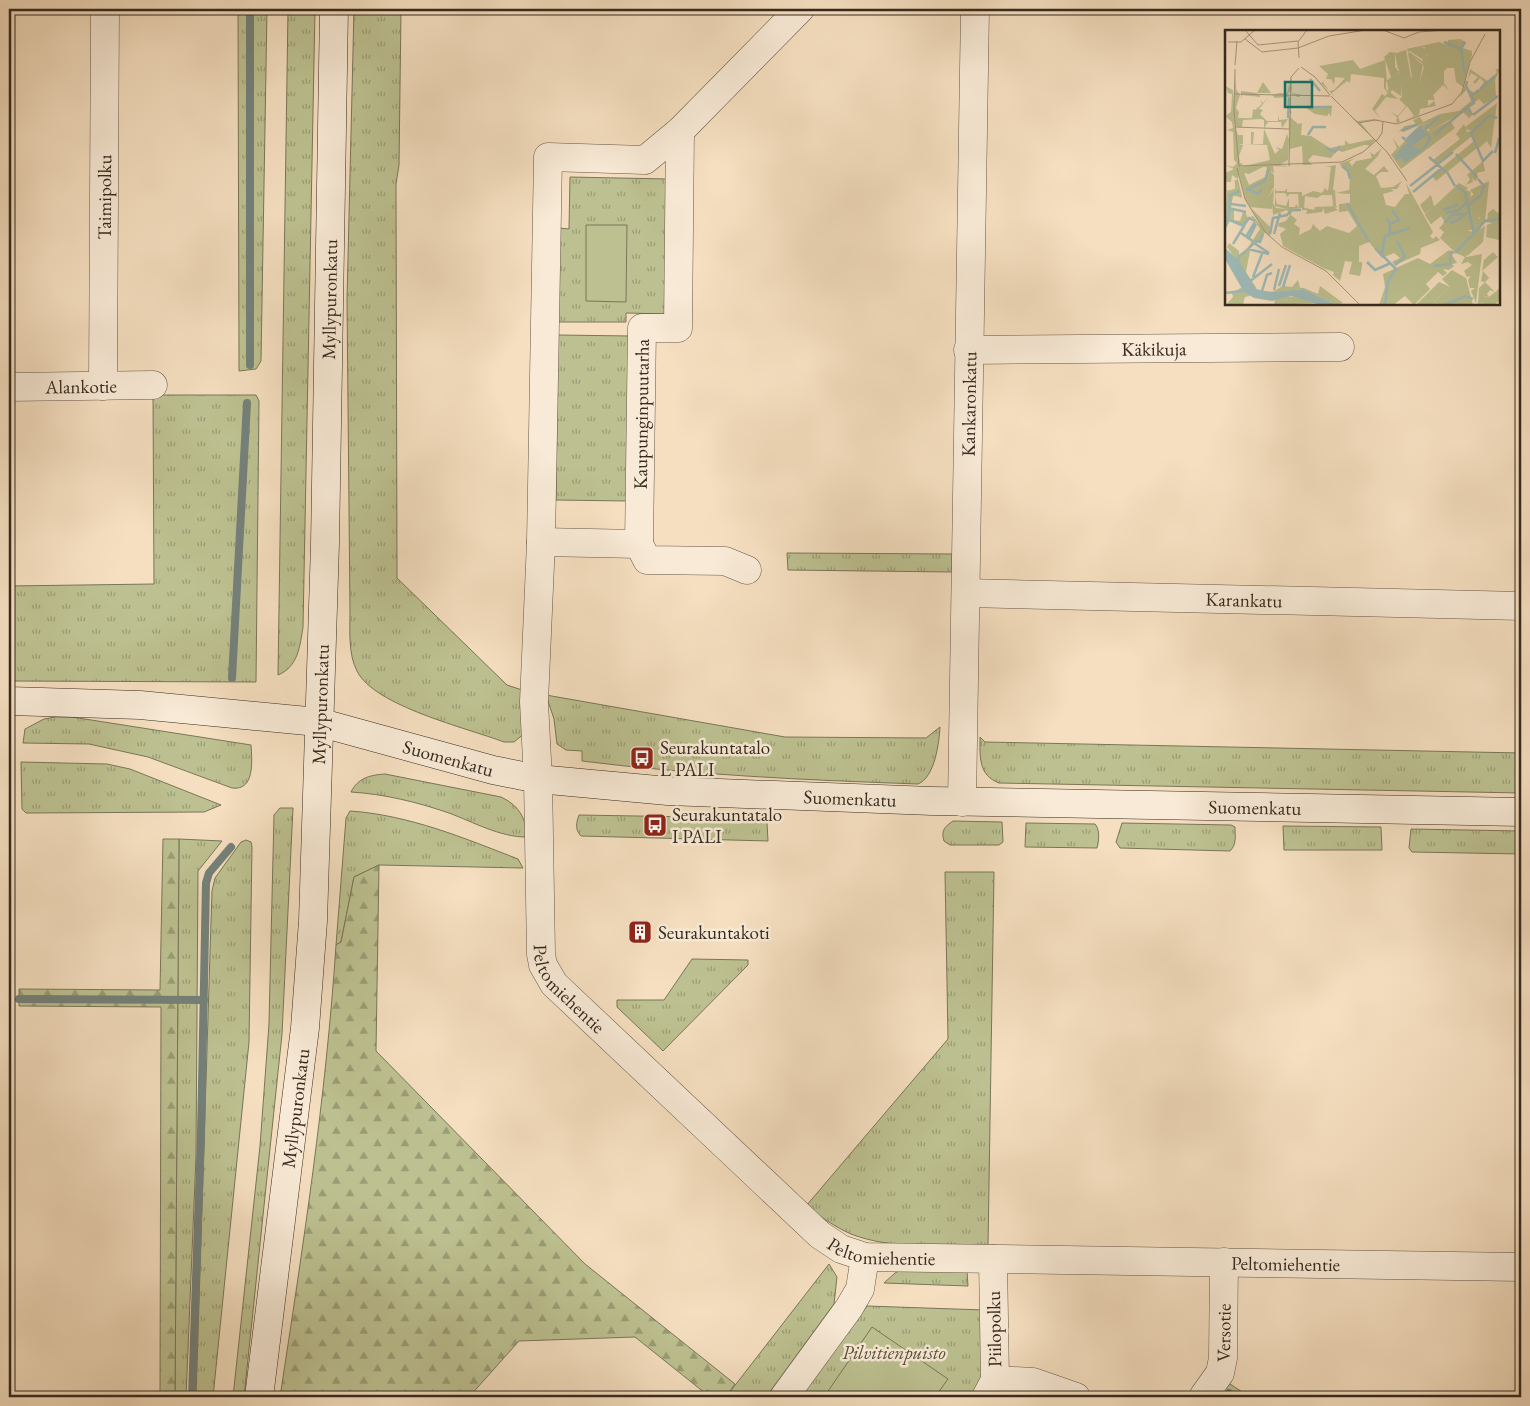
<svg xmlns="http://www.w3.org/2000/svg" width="1530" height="1406" font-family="'EB Garamond',serif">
<defs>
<pattern id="grass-tufts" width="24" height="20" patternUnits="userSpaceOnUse" patternTransform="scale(1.25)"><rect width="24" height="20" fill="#bdc191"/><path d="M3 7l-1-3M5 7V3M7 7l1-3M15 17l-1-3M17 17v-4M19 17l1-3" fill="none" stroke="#9a9d76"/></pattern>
<pattern id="forest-firs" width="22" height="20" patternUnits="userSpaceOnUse" patternTransform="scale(1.25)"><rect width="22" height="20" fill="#bdc191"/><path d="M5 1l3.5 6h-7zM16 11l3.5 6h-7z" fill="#9a9d76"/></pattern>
</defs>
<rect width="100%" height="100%" fill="#f5dfc0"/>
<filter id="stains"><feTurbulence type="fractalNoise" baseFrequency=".004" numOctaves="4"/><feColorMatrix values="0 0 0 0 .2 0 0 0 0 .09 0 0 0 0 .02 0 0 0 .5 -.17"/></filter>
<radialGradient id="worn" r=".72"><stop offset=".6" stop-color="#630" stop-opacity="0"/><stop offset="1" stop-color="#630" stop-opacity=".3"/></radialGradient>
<g fill="url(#grass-tufts)" stroke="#7a7658">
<path d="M238,9H267L261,361L256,369L239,371Z"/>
<path d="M288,9H315L303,627C300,646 298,667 278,675Z"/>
<path d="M354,9H401L399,165L396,184L397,578L507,685L528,692L526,732L514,742H504C467,728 374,706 357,671C348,654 350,630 350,611L347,300Z"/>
<path d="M570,177L667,179L666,314L626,313V322H558L559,228L569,229Z"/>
<path d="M558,335L631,336L628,501L556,500Z"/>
<path d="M153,395H256L259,401L256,682L9,681V586L154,584Z"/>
<path d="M787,553L952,554V572L788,570Z"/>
<path d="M546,695L785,737L926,738L940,727C939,743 935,777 918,784C805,780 694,775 582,761V751L566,750L557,744L554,719Z"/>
<path d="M55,717H72L251,745C252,761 255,791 232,788L148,757L89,744L23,743L25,729L44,719Z"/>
<path d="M980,737L985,742L1521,753V793L999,783C978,775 980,756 980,737Z"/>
<path d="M21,762L107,764L130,769L221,805L204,812L26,813L22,809Z"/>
<path d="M385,774L501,797C518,805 527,818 526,837C500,837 473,822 449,813C417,802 384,794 351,792C358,778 370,775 385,774Z"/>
<path d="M280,808H293L282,1034L244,1397H233L260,1146L269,1024L274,815Z"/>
<path d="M350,811C409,815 464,838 518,859L523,868L379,865L354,877L341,942L336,945L346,818Z"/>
<path d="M579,815L753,818L767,823L768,841L581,836C575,830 576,823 579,815Z"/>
<path d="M953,821L1002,822L1003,842L999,845H950L944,841C941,831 944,827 953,821Z"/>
<path d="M1026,823L1095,824C1100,829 1099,841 1097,848L1025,847Z"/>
<path d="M1122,823L1231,825L1235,827C1235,836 1237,844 1230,851L1120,848L1116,842Z"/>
<path d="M1283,826L1381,827L1382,850H1284Z"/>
<path d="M1411,829L1521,831V854L1412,852L1409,848Z"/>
<path d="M179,839L222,841L198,871L196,1156L186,1397H175Z"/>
<path d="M246,840L251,842L252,847L249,1042L213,1397H196L212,891L215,878L241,842Z"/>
<path d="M945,872H994L988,1246C946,1245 891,1250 851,1234C835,1227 821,1217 806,1206L948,1039Z"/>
<path d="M692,959L748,960V965L663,1051L617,1007V1000H664Z"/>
<path d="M829,1264L837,1277L834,1304L766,1397H726Z"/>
<path d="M901,1270L967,1271L968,1286L884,1283L895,1273Z"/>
<path d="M867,1306L984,1310L986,1365L974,1397H800Z"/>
<path d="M1227,1382L1250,1397H1216Z"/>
</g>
<g fill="url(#forest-firs)" stroke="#7a7658">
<path d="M163,839H179L175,1397H160L161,1007L19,1006V989L160,990Z"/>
<path d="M379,865L376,1051L585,1264L735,1384L726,1397H710L635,1337L519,1341L469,1397H280C303,1247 326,1097 336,945L341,942L354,877Z"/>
</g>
<g fill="#bdc191" stroke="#7a7658">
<path d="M586,225H627L626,302L586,301Z"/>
<path d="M872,1327L948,1379L935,1397H824Z"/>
</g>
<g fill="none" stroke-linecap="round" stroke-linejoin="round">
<g stroke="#74817b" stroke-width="8">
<path d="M250,9V365"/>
<path d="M232,678L247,403"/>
<path d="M19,999L204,1000"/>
<path d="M1229,1393L1235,1397"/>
<path d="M192,1397L201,1133L206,883L209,873L231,847"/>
</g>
<g stroke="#665747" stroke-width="29">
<g id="street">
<path id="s1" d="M800,9L680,131L645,160L548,157L541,542L534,702L538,779L541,954L543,965L554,984L820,1235L841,1249L865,1257L1521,1267"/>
<path id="s2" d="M968,350L1340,347"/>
<path id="s3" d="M103,386L105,9"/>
<path id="s4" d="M9,387L153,385"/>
<path id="s5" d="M541,542L639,544L642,328H678L680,131"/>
<path d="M639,544L647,560L725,561L747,570"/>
<path id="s6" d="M966,593L1521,606"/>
<path id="s7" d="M962,802L975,9"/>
<path d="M995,1380L1033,1382L1076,1397"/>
<path d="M784,1397L849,1308L860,1289L865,1257"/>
<path d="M986,1397L995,1380L993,1259"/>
<path id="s8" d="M1203,1397L1220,1373L1223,1358L1224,1262"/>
</g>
</g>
<g stroke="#362a1f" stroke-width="29">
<g id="secondary">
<path id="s9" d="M9,701L140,705L318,722L493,770L538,779L668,791L932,801L1521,812"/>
<path id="s10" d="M259,1397L305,1028L313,921L325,544L334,9"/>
</g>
</g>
<use href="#street" stroke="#f8ead6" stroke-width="28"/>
<use href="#secondary" stroke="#f8ead6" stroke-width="28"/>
</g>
<defs>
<g id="bus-square" transform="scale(1.25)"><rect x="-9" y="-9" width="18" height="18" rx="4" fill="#8f2418" stroke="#f8ead6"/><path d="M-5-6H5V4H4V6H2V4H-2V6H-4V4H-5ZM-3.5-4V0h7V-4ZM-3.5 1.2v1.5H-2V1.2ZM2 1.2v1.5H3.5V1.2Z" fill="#fff"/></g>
<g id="building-square" transform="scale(1.25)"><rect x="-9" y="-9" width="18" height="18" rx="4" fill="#8f2418" stroke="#f8ead6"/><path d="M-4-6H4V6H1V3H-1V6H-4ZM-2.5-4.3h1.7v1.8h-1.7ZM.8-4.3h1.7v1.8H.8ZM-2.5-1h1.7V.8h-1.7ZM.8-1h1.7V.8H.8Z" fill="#fff"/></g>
</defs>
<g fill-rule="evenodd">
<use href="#bus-square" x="642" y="758"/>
<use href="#bus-square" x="655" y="825"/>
<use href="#building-square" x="640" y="932"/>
</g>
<g text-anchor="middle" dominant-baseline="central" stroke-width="5" stroke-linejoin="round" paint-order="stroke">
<g font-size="19" fill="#362a1f" stroke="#f8ead6">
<text stroke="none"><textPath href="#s3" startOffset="189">Taimipolku</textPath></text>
<text stroke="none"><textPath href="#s10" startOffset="1101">Myllypuronkatu</textPath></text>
<text stroke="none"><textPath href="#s2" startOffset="186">Käkikuja</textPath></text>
<text stroke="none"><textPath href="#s4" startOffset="72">Alankotie</textPath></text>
<text stroke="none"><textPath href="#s7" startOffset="398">Kankaronkatu</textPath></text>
<text stroke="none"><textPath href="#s5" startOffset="228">Kaupunginpuutarha</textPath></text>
<text stroke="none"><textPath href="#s6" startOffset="278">Karankatu</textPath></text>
<text stroke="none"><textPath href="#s10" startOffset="696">Myllypuronkatu</textPath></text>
<text stroke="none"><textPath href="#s9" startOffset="445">Suomenkatu</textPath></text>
<text stroke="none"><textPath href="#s9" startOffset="850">Suomenkatu</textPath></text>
<text stroke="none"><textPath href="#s9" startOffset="1255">Suomenkatu</textPath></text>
<text stroke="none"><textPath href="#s1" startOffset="1156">Peltomiehentie</textPath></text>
<text stroke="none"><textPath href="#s10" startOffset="291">Myllypuronkatu</textPath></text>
<text stroke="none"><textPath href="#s1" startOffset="1576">Peltomiehentie</textPath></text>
<text stroke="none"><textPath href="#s1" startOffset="1981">Peltomiehentie</textPath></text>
<text transform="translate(994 1329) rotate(-91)">Piilopolku</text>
<text stroke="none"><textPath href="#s8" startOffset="70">Versotie</textPath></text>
</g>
<g font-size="19" fill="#362a1f" stroke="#f8ead6" text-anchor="start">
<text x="660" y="747">Seurakuntatalo<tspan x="660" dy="22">L PALI</tspan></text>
<text x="672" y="814">Seurakuntatalo<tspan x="672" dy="22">I PALI</tspan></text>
<text x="658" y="932">Seurakuntakoti</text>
</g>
<g font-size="19" font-style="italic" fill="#58503c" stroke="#f8ead6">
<text x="894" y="1352">Pilvitienpuisto</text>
</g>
</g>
<g transform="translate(1225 30)">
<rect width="275" height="275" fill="#f5dfc0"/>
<path d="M11,39V59L15,65L11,78L14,82L13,88H27L28,79L30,80L37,74L35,70L38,73L45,65L34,79L38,80L35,84L42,91H53V85L54,90L63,89L57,98L56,92H43L39,98V90L36,89L18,90L17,97H12L9,93L13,105H18V114L13,115H18L14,126L15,133L18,134L15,137L45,130L42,115L19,114H26V102H29L28,114H38L39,99L50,124L54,120L51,117L57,119L62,104L64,109L63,67L50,68L47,65L54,63H31L35,65V67L17,65L16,69V61L32,63L38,52L46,63H62L66,47L67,63L77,65L74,67H70L73,66L67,64L66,60L62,65L65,67L64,79L67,82L66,84L64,82V86L73,94L77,93L76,105L86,106L105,118L120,115V110L124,114L149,109L126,87L133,91L149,89L155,90L135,92L150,110L143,118L144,115H139L117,122L112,120L106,128L88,125L83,130L87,135H78L77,116L65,119L64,109L63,135V130L54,135L65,137L48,136L49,143L45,141L49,145V157L42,169L48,168L47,179L25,177L46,198L45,206L57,216L40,202L34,212L22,219L35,199L28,188H24L19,196L5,191L0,200L2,161L13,158L9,151L13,149L17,167L15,168L13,164L8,166L5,177L13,180L9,181V190L15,191L19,180L23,188L28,186L39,200L20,169L14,144L13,149L7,145L6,152H0V143L9,139L0,135L8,137L12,133L9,130L8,102L2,100L8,98L7,92L0,86L6,82L7,64L3,63L0,56L8,60L9,72ZM38,137H42L40,149V147L24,155L19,143L24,144ZM272,73L270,88L252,118L211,151L207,146L249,111L248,102L239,98ZM107,76L106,87L104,83L102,86L90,84L81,78ZM244,77L247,85L244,88L238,82L205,101L203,98L199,108L171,129L174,117L196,95ZM258,131L260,141L252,143L253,148L250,151L247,148L248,152L241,155L245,149L242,145ZM264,151L263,162L260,191L251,186L255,160L249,165L245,160ZM234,153L243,158L239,161V183L243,179L246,181L248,197L243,201L249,202L245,205L256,206L255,199L260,196L258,212L242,226L236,217L231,223L215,208L219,202L214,198L220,192L216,186L206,194L200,185ZM113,176L110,178L113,180L100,184L98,178L97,182L81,184L82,180H77V177L89,180L90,177ZM117,210L119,214L98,238L87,232L91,222ZM4,213L14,221V225L21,219L25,221L21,242L32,259L47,262L58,256L67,257L73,250L75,258H79L93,264L95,256L118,273L112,275L78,259L45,262L29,258L13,231L0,218L8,225L2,217ZM268,222L273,227L257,241L259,230ZM214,252L225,257L209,271L213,275H191ZM275,258V270L269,275H255L259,272L258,266L264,267Z" fill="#bdc191" fill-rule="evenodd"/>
<path d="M235,9L241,12L238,18L247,21V25L238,57L231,52L229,38H222L219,41V53L224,60L218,55L208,65L210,70H203V76L209,71L211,76L195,79L194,85L180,90L189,86L182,76L173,87L175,92L171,93L172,87L165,81L173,86L181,76L174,69L177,67L176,55L187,47L183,23L198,35L194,54L199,37L197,33L184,24L182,19L214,12L222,15L223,10ZM200,17L202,26L197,31L183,21ZM165,22L174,23L176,38L173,39L170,23V37L174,42L167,49L161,52V59L173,69L161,67L150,81L157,90L147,79L157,64L160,66L163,63L159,58V48L126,44L125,53L122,51L107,63L110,67L96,53L100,50L98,52L104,61L109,60L120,48L110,47L109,55L106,49H101L103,44L94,36L128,30L135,39L160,30L162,51L166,47L159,27ZM245,39L264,52L272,42L270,39H275L270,50L271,67L259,74L254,69L239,81L173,102L180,96L191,94L188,90L195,87L198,92L215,84L234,81L246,71L242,59L234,68L242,51V58L249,63L258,57L254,59L259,52L255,48L250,54L248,52L253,47L246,43L243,50ZM265,85L270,88L266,118L262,111L253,119L247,106L212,134L208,130L235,109L231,104L239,94L242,102L248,101ZM230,88L226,92L230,98L176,139L166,125L172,118L168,108L174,117L171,129L199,108L200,100L205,101ZM157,118L153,126L140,139L149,145L159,136L164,142H156L151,146L156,158L168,157L177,151L172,159H166L169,161L158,164L161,175L170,177L180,164H184L181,153L208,202L205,206L208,209L211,206L215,210L196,218L195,224L170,235L167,232L175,228L169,223L157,228L144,212L134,216V232H137V237L135,246L124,244L127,232L120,231L115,251L108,245L109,242L98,238L101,224L119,214L117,211L92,222L87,232L58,216L55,204L61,199L53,196L54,193L61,191L65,185L62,180L48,185L47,171L42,169L49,159L48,173L51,178L62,179L50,176V166L52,174L61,176L64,168V177H70L71,174L74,178L73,164H64L63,167L60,163H51L50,166V158L51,161H60L62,158V162H77V166L88,161L97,163L100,158L103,161L106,137H100L111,135L108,160H110L111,176H108L107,165H97L92,168L80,166L79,178L66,179V185L72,190L69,194L75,198L74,205L86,199L88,194L95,201L102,196L124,203L132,196L123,181L114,182V174L125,173V164L111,163L124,160L125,149L123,140L114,134L130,128L124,132L127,136L131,131L147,128L145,122L149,125ZM10,151H13L12,159L17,167L8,166L6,177L9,183L0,200L4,164L0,159L6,163L10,161ZM241,160L246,162L245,167L255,160L252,186L254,189L258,187L260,191L255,199L257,207H246L247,200L233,201V190L243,189L245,198L248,197L246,181L243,179L239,183L233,179L220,191L216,186L206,194L200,185L207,177L200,184L195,175L206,165L209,176L220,173L222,177ZM268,179L273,183L275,181L274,210L261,207L262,195L267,193L262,192L263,183ZM236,217L241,221V227L257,224L251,273L246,261L250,258H245L243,250L246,246L242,247L239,241L247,235L243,232L236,234L240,227L231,223ZM224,220L232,233L227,234L229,236L224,240L218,239L222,243L218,246L213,242L201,254L205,259L189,275L180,266L168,275H154L160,257L158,244L193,228L205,234ZM227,240L241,248L248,275H213L209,271L225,257L217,249ZM258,241L264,248L260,252L270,262L265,260L262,264L264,267L259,266V272L253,275L254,258L260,252L256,251L255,255ZM17,257L25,266L20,267L18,275H1L8,267L7,263ZM59,266L78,268L91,273L49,275L50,270Z" fill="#bdc191" fill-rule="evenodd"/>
<path d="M192,17L203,19L200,31L182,19Z" fill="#bdc191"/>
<path d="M181,20L186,48L176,55V66L167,60L164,64L162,51L174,43V22Z" fill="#bdc191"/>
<path d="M0,218L13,230L31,259L45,262L78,259L112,275H95L66,266L47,271L29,268L19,262L0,229Z" fill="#9ebbb9"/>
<path fill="none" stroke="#9ebbb9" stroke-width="2.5" d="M219,12L236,19M240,12L236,19L240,45M85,49L95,61M242,51L241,56L246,66L254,60M255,59L270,46M82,77H107M247,85L243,77L249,73L247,67M248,85L273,66M63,88L64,68M200,99L214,87M177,101L193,94M83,105L88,97H101M209,105L243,77M177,107L185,113L199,100M182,109L196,96M183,111L197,98M184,112L198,99M186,114L199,102M188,115L201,103M188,115L200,105M101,118L110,122L115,116M268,121L258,131L246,103L265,85L272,88M270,123L274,108M231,124L252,147M170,126L184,113M204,127L221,142M170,128L186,115M173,128L188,116M176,128L189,117M171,129L187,115M177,129L191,118M178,130L192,119M179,131L194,119M179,132L199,118L205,109L202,104M213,134L228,122M117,136L123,141L125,149M222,142L230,156M185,156L213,134M23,159L33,164L37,159M21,160L40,151L44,137M188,162L217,138M122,173L144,212M6,174L21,176M244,175L256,165L259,156L253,149M3,178L21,182M218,180L233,175M221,183L234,180L242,172M0,188L19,196L8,214M161,188L165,193V203M219,193L227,185L238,184M225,193L233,190L244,181M165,194L174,190L167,180M19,195L24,188L30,191M0,197L4,185L5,165L15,161M250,202L260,191L275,189M16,203L29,212M38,204L35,212L31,211L23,219L44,224M45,204L48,188L62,185L67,180H76M49,204L55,183M21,207L30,192M24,208L31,194M29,213L44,223M150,218L171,239L163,251L160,275M230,223L249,203L240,162L231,156M157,224L160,206L185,198M13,232L14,226L22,221M142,232L150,240L166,233M170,235L180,227L172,211M209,236L225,234L226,222L229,223M28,247L37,224M24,252L47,234M54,256L61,235M58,257L65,235M49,260L54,239M37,261L42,245L47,243M0,263L18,261M220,275L240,266L248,269"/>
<path fill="none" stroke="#a99780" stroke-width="1" d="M20,0L33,15L73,11M158,0L179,8L194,2L220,0M20,9L37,22L73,18L104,6L141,0M3,12H16L30,0M74,28L73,12L82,0M10,35L12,11M76,37L90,47L105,65M10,39L9,81L14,136M9,64L105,66M106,66L162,122L182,151M133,93L150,90L172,94L227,74L237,62L245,32L260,4M10,97L64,99M14,136L117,132L138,122L153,109L157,103L158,91M64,136L66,47L74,38M12,138L20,169L40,202L57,217L101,241L135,275"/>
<path fill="#0f766e" fill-opacity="0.15" stroke="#0f766e" stroke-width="2.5" d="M60,52H87V77H60Z"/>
<rect width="275" height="275" fill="none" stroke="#362a1f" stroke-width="2.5"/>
</g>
<rect width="1530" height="1406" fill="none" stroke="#f5dfc0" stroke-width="30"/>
<rect x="10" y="10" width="1510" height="1386" fill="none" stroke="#362a1f" stroke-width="2.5"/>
<rect x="15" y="15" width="1500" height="1376" fill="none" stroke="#362a1f"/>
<rect width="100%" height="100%" filter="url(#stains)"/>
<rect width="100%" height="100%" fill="url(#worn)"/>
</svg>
